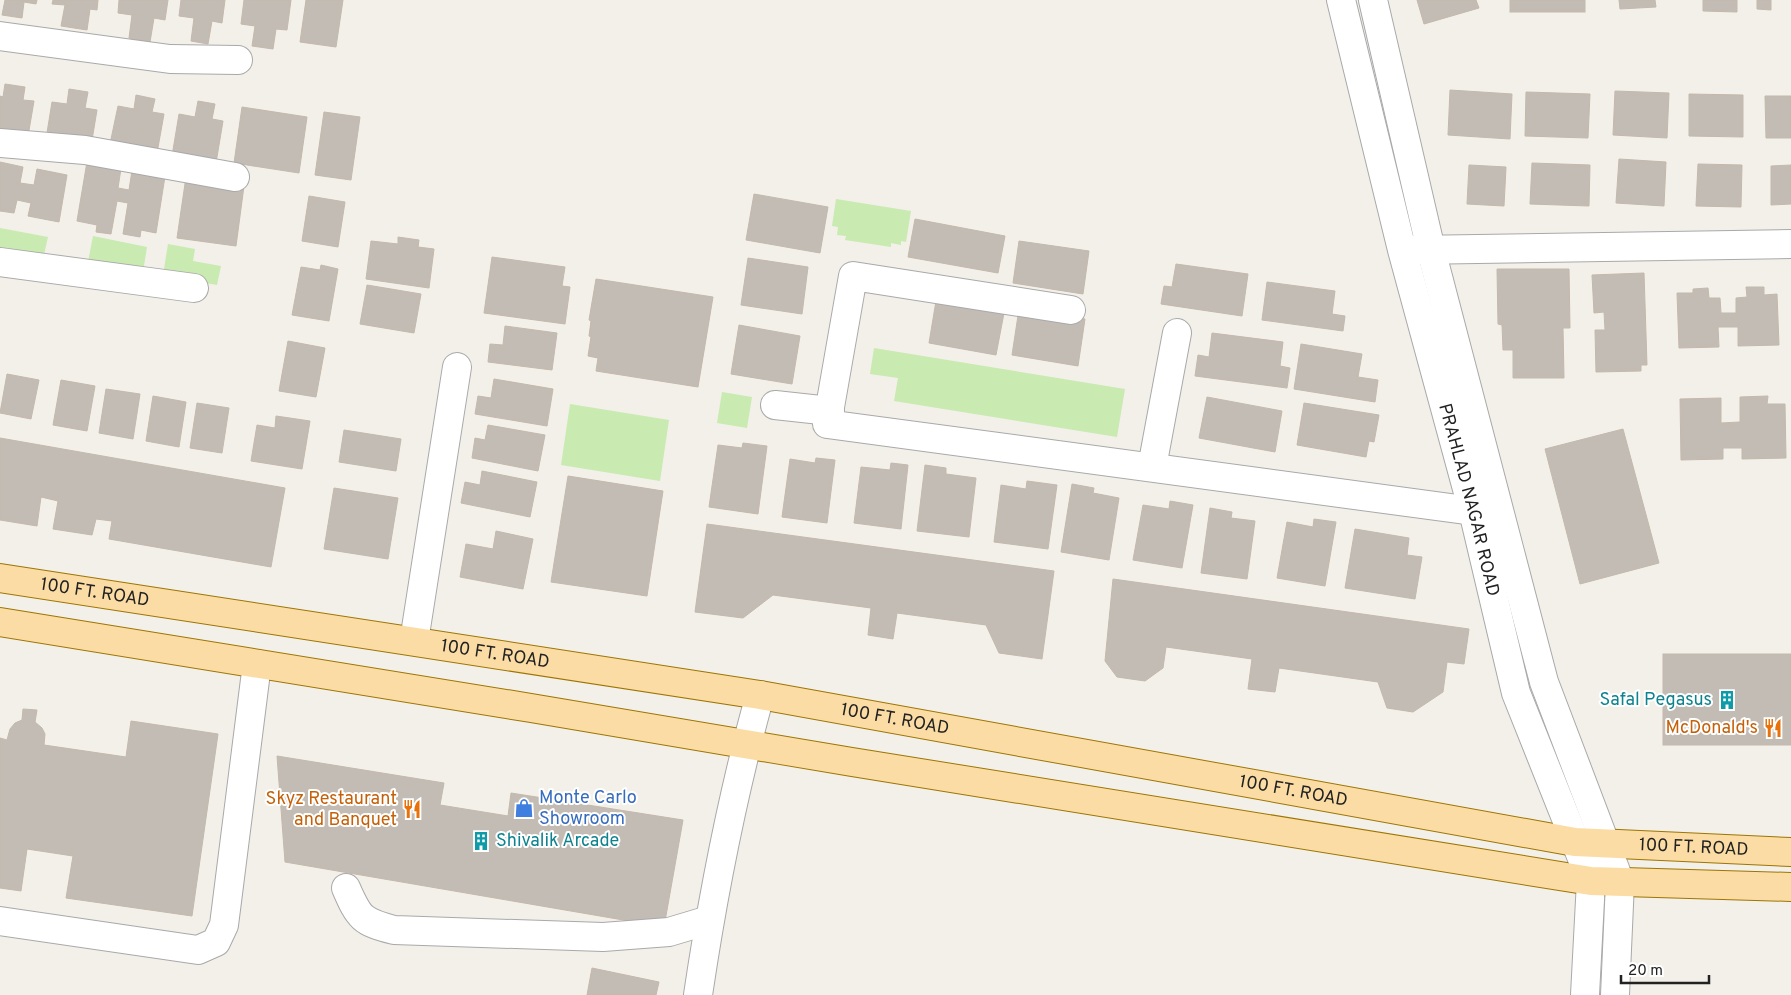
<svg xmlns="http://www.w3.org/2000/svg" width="1791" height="995" font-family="Overpass,sans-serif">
<rect width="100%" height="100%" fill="#f2f0e9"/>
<g fill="#c9eab0">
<path d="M836,199L911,211L906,242L901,241V245L891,243V247L845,240L846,236L837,235L838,227L832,226Z"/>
<path d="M0,228L48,237L43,259L0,250Z"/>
<path d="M93,236L147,247L143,272L88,262Z"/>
<path d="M168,244L195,249L193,261L221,266L217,285L163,275Z"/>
<path d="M874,348L1125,389L1117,437L894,401L898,378L870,374Z"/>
<path d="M722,392L752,397L747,428L717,423Z"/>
<path d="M570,404L669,420L660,481L561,465Z"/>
</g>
<g fill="#c3bcb5" stroke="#c4b8ab">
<path d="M5,0H37L36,4L24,2L22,18L2,15Z"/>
<path d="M53,0H98L97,10L90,9L87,30L61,26L65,5L52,4Z"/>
<path d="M119,0H168L165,20L154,18L150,42L129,38L132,15L118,13Z"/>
<path d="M181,0H225L222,23L212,21L208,44L191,41L194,18L179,16Z"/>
<path d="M244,0H291L287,30L276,29L273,49L252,46L255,26L241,24Z"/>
<path d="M306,0H343L336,47L300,42Z"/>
<path d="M1417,0H1476L1479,8L1424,24Z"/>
<rect x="1510" y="0" width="75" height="12"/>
<path d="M1619,0H1655L1656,7L1620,9Z"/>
<path d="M1703,0H1737V12L1703,11Z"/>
<path d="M1757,0H1771V10L1757,9Z"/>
<path d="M5,84L25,87L23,100L34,101L27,142L0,137V96L3,97Z"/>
<path d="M69,89L88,92L85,108L97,110L91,146L46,139L52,102L67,104Z"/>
<path d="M1450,90L1512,94L1510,139L1448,135Z"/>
<path d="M1615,91L1669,93L1667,138L1613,135Z"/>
<path d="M1526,92L1590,94L1588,138L1525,136Z"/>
<path d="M1689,94L1743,95V137L1689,136Z"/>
<path d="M136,95L155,99L152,112L164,114L157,153L110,144L118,106L134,109Z"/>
<path d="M1765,96H1791V138H1766Z"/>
<path d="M198,101L215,104L212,119L223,121L216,163L172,156L179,114L195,117Z"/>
<path d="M242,107L307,117L299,173L234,163Z"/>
<path d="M324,112L360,117L351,180L315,175Z"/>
<path d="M88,156L122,162L118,188L129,190L133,164L166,170L156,233L141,230L140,237L123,234L128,203L117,201L111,234L96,232L97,225L77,221Z"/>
<path d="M1619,159L1666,162L1664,206L1616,203Z"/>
<path d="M0,162L23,167L20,183L34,185L37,169L67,175L59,222L28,216L31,203L17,200L14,213L0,211Z"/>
<path d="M1532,163L1590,165L1589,206L1530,204Z"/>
<path d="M1698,164L1742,165L1741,207L1696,206Z"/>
<path d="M1469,165L1506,167L1504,206L1467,204Z"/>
<path d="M1791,165V204L1771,205V166Z"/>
<path d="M186,177L244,186L236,246L177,238Z"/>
<path d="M754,194L828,207L820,253L746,240Z"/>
<path d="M309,196L345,202L338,247L302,241Z"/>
<path d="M915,219L1005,236L998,273L908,257Z"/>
<path d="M398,237L419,240L418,247L434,249L429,288L366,279L371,241L398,244Z"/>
<path d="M1019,241L1089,251L1083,294L1013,283Z"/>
<path d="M492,257L565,267L562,286L570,287L565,324L484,313Z"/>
<path d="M748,258L808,267L802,314L741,305Z"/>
<path d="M1176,264L1248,274L1242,316L1161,304L1164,286L1172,287Z"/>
<path d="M321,265L338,269L329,321L292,315L301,267L320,270Z"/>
<path d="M1497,269H1569L1570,328H1563L1564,378H1513V350H1503L1502,325L1498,324Z"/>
<path d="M1644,273L1647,365H1641V371L1596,372L1595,330H1605L1604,312L1594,313L1592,275Z"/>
<path d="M596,279L713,297L698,387L596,371L598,358L588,356L591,337L589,336L591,321L589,320Z"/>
<path d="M1267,282L1335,291L1332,314L1345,316L1343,331L1262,320Z"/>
<path d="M367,285L421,294L414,333L360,324Z"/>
<path d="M1746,287H1764V295L1777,294L1779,345L1738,346V327H1718L1719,347L1679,348L1677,293H1693V289L1708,288L1709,298H1720L1721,313H1736V298L1747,297Z"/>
<path d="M936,301L1004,313L996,355L929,343Z"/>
<path d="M1019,309L1085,319L1078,366L1012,355Z"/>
<path d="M739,325L800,336L792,384L731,374Z"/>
<path d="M505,326L557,333L552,370L488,362L490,344L503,345Z"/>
<path d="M1212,333L1283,342L1280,366L1290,368L1287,388L1195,376L1198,355L1209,357Z"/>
<path d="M288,341L325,348L316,397L279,391Z"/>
<path d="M1301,344L1362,354L1358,377L1378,380L1375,402L1294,389Z"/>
<path d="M7,374L39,380L31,419L0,413Z"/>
<path d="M494,379L553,389L547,426L475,414L478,396L491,398Z"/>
<path d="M61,380L95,386L87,431L53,425Z"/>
<path d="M106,389L140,394L133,439L99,433Z"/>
<path d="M153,396L186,402L179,447L146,441Z"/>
<path d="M1768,396L1767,404H1785L1786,458L1742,459V448H1723V459L1681,460L1680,399L1721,398V423L1740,422V397Z"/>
<path d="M1207,397L1282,411L1275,452L1199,438Z"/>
<path d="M197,403L229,408L222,453L190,448Z"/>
<path d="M1304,403L1379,415L1374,442L1369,441L1366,457L1297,445Z"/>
<path d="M276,416L310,421L302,469L251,461L257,425L275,428Z"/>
<path d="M488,425L545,435L538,471L472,458L475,438L485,440Z"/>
<path d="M1623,429L1659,563L1580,584L1545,449Z"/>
<path d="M344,430L401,439L396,471L339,462Z"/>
<path d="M0,438L285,488L271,567L109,539L112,521L96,519L92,535L53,529L58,501L41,497L37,526L0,520Z"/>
<path d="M743,443L767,446L758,514L709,507L718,445L742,448Z"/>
<path d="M816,458L835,460L827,523L782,517L790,459L815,463Z"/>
<path d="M891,463L908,465L901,529L854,523L861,467L890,470Z"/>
<path d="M925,465L946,468V474L976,478L969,537L917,531Z"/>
<path d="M482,471L537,482L530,517L461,503L465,482L480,485Z"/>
<path d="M568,476L663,491L647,596L551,582Z"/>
<path d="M1027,481L1057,485L1048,549L994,542L1001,485L1026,489Z"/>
<path d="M1072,484L1094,488L1093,493L1119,498L1109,560L1061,552Z"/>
<path d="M334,488L398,498L388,559L324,549Z"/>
<path d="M1170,501L1193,505L1182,568L1133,560L1143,505L1169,509Z"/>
<path d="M1210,508L1232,512L1231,518L1255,521L1247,579L1201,573Z"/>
<path d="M1314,519L1336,522L1325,586L1277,578L1287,522L1313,527Z"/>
<path d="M707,524L1054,571L1042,659L999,653L986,625L897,613L893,639L868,635L871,608L773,595L743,618L695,612Z"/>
<path d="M1355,529L1409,538L1407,555L1422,557L1415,599L1345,588Z"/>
<path d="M496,531L533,539L523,589L460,577L466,544L493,549Z"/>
<path d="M1113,579L1469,629L1464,664L1447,662L1443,692L1413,712L1387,708L1378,682L1279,668L1275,692L1248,689L1252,659L1166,647L1163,668L1145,681L1117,677L1105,661Z"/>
<rect x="1663" y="654" width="128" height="91"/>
<path d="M23,709L37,710L35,722L42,728L45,734L44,745L126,757L131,721L218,734L192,916L66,898L73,856L27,849L21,891L0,888V738L7,740L10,729L15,723L22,720Z"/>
<path d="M277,756L444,783L440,805L508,816L511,793L683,820L664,927L285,862Z"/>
<path d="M592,968L659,982L656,995H587Z"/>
</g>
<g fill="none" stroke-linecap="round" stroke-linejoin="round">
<g stroke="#a9a9a9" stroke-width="30">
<g id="minor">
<path id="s1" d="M1341,0L1402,250L1473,511L1516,693L1591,881L1585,995"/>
<path d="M1373,0L1431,250L1544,682L1620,882L1615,995"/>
<path d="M0,36L170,59L238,60"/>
<path d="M0,143L85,150L235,177"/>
<path d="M1413,250L1791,244"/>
<path d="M0,262L194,288"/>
<path d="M1071,310L853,276L827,424L1473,511"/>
<path d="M775,405L830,411"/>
<path d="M1152,467L1177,333"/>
<path d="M414,641L457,367"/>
<path d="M346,888C359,918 362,922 394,930L603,937L669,932L709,920"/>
<path d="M0,921L198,950L216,942L224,925L257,664"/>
<path d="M698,995C713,894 733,793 760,695"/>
</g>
</g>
<g stroke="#9e7501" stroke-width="30">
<g id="major">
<path id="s2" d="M0,578L760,695L1575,842L1791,852"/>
<path d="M0,622L531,708L852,762L1591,881L1791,887"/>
</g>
</g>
<use href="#minor" stroke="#fff" stroke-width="28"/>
<use href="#major" stroke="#fbdca5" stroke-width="28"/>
</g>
<defs>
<g id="building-bare" transform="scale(1.5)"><path d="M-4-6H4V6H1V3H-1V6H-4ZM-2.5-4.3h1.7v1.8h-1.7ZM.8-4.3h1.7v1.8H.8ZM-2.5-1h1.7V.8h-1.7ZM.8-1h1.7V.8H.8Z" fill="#0f9aa8" stroke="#fff" stroke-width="2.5" paint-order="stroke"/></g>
<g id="restaurant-bare" transform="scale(1.5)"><path d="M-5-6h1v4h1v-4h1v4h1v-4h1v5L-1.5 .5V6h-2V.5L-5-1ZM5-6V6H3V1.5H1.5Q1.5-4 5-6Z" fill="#e8710a" stroke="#fff" stroke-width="2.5" paint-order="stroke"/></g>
<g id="shop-bare" transform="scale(1.5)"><path d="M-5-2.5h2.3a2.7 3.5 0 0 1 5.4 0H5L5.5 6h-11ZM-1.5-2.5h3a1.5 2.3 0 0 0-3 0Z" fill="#3f7fe0" stroke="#fff" stroke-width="2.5" paint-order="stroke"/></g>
</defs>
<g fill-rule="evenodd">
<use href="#building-bare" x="1727" y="700"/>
<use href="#restaurant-bare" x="1773" y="728"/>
<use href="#shop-bare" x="524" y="808"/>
<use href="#restaurant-bare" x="412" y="809"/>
<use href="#building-bare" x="481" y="841"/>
</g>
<g text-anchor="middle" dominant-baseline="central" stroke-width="4" stroke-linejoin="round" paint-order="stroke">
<g font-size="18" fill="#222" stroke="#fff">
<text stroke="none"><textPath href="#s1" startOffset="516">PRAHLAD NAGAR ROAD</textPath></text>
<text stroke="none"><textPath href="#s2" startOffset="96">100 FT. ROAD</textPath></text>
<text stroke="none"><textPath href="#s2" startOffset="501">100 FT. ROAD</textPath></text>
<text stroke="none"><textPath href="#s2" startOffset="906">100 FT. ROAD</textPath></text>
<text stroke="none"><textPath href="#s2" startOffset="1311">100 FT. ROAD</textPath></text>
<text stroke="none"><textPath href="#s2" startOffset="1716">100 FT. ROAD</textPath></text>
</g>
<g font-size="18" fill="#0d838f" stroke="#fff" text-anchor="end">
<text x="1712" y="700">Safal Pegasus</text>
<text x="496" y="841" text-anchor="start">Shivalik Arcade</text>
</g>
<g font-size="18" fill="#c56008" stroke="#fff" text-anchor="end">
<text x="1758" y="728">McDonald's</text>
<text x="397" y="799">Skyz Restaurant<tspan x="397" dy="21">and Banquet</tspan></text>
</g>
<g font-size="18" fill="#366cbe" stroke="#fff" text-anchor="start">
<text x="539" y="798">Monte Carlo<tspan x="539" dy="21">Showroom</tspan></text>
</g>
</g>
<path d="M1621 975v8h88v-8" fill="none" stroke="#222222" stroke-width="2.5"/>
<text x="1628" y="975" font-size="15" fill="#222222" stroke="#ffffff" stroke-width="4" paint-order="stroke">20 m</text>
</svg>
